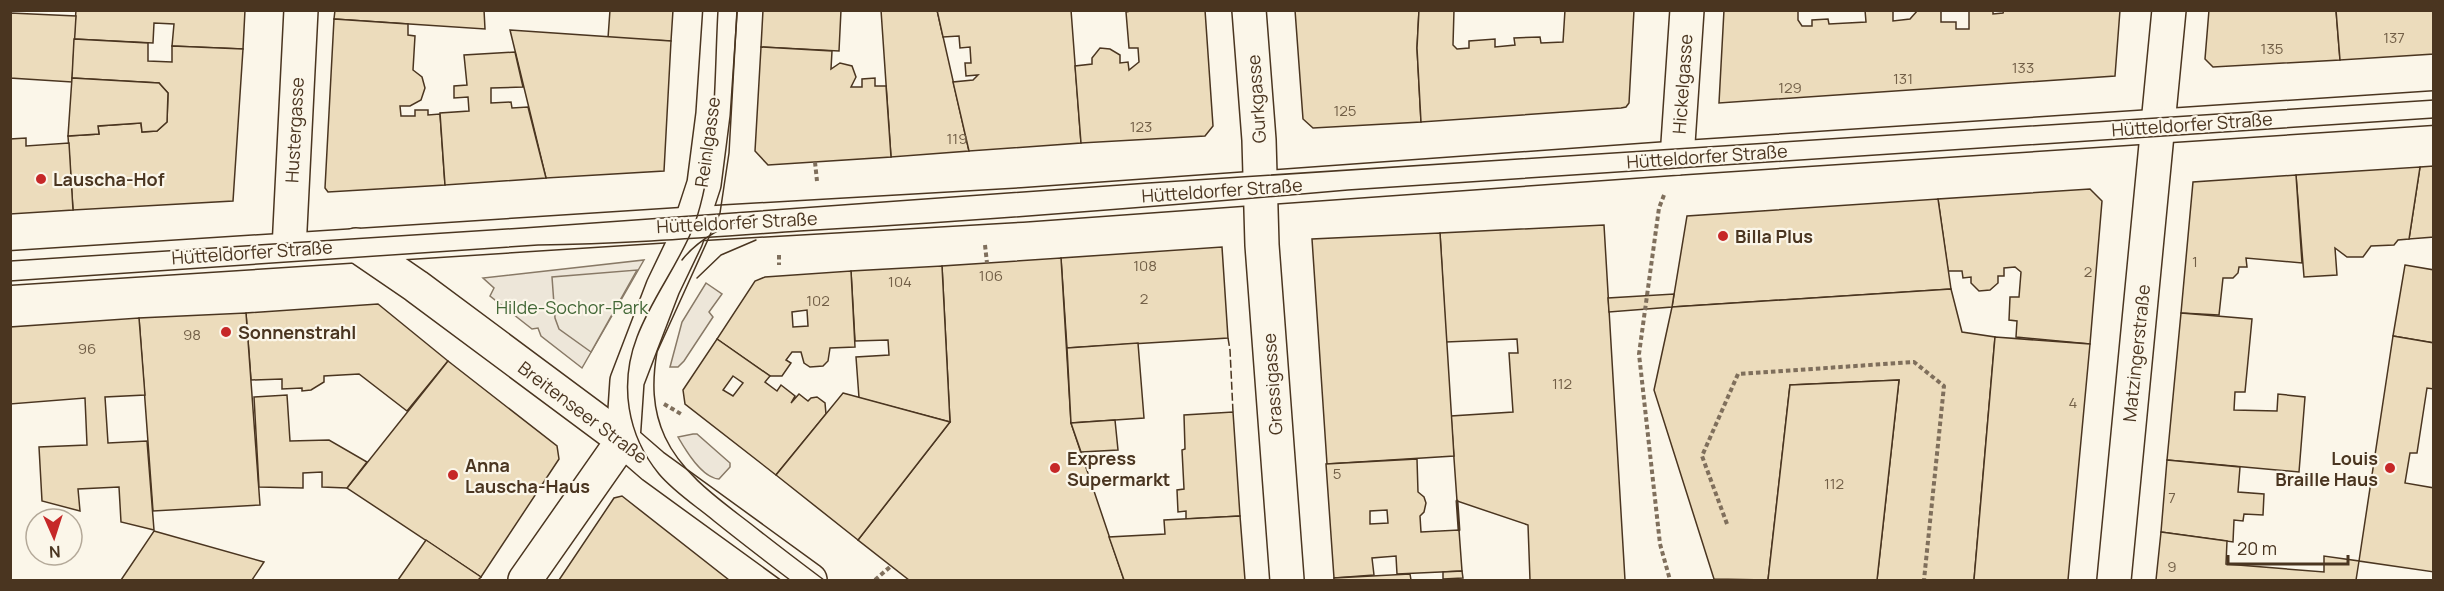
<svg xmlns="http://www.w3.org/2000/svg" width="2444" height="591" font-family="Manrope,sans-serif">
<rect width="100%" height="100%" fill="#fbf6e9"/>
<g fill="#ede6d9" stroke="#887966" stroke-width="1.5">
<path d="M644,260L582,368L541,336L538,328L532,329L490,296L494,288L483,278Z"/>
<path d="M706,283L722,294L709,312L713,317L684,361L678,367H670L682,322Z"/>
<path d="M693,434H697L730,463V467L719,479C702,478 686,451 678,437Z"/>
</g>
<path fill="#ede7d9" stroke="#887966" stroke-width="1.5" d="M637,270L591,352L559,329L555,318L552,277Z"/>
<g fill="#ecdcbc" stroke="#4a3520" stroke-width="1.5" fill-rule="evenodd">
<path d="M76,10H245L243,49L172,46L174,24L154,23L153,43L74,39Z"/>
<path d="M335,10H484L485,29L334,19Z"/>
<path d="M610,10H673L671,41L608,38Z"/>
<path d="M763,10H841L839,51L761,47Z"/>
<path d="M881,10H937L969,151L891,157Z"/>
<path d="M937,10H1071L1081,143L969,151L953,82L973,80L978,75L966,76L965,63H971L970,47L960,48L959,36L943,37Z"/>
<path d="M1135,10H1205L1213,126L1205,136L1081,143L1075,66L1092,64V58L1100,48L1110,49L1120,55V63L1128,62L1129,70L1139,62L1138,48H1129L1126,12Z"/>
<path d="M1295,10H1419L1417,48L1421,122L1313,128L1303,119Z"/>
<path d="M1419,10H1454L1453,45L1457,49L1469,48V41L1495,39V47L1515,45L1514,38L1540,37L1541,43L1563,42L1565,10H1634L1629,103L1626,107L1621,108L1421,122L1417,48Z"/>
<path d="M1724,10H1798V20L1802,26H1812V20L1828,19L1829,24L1866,22L1865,10H1893V21L1910,19L1918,10H1941V22H1956V29H1969V10H1993V14L2003,13L2004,10H2120L2115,76L1719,103Z"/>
<path d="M2209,10H2336L2340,60L2213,67L2205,59Z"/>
<path d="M2336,10H2434V54L2340,60Z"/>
<path d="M10,13L76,16L72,82L10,78Z"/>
<path d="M334,19L408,24V35L415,36L413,70L422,77L425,88L421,100L410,106H400L401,116H415V110H428V115L440,114L445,185L328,192L325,188Z"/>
<path d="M510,30L671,41L664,171L546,178Z"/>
<path d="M74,39L148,43V61L172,62V46L243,49L233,201L73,210L68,136L99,134L98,126L141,123L142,132L157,131L167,122L168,93L159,83L72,78Z"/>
<path d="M761,47L832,51L831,69L840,63L852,66L856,77L851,87H862V79L875,78V86H886L891,157L768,165L755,151Z"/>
<path d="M515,52L523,87L491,88V103L511,102L512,108L528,107L546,178L445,185L440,113L469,111L468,97L454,98V86L467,85L464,55Z"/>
<path d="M72,78L159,83L168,93L167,122L157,131L142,132L141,123L98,126L99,134L68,136Z"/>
<path d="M26,138V146L69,143L73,210L10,214V139Z"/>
<path d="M2434,166V237L2409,239L2420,167Z"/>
<path d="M2420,167L2409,239L2398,240L2394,245L2371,246L2363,257H2347L2335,248L2337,275L2304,277L2296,175Z"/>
<path d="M2296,175L2302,263L2246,258L2247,267H2239L2238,273L2233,278H2223L2219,315L2181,313L2193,182Z"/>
<path d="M2090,189L2102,201L2090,344L2016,337L2017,321L2009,320L2010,297H2019L2021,272L2015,267L2004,268V276H1998V283L1990,290L1979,291L1971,283V277L1963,278L1962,271H1948L1938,199Z"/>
<path d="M1938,199L1951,289L1672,307L1687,216Z"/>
<path d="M1604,225L1625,580H1530L1528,525L1457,501L1451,416L1513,412L1509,353H1518L1517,339L1446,342L1440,233Z"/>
<path d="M1440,233L1454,456L1327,464L1312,239Z"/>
<path d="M1222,247L1228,338L1067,348L1061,258Z"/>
<path d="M1061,258L1071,423L1124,580H909L858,540L950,422L942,266Z"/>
<path d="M2405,265L2434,270V343L2393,336Z"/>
<path d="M942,266L950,422L859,398L856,357L889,355L888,340L855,341L851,271Z"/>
<path d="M851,271L855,347L830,348L828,361L823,366L810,367L804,363L801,352H792L786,360L791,363L782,376H770L717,339L755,281L765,277ZM807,310L808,326L793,327L792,312Z"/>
<path d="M1951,289L1962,332L1995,337L1974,580H1877L1899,380L1790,385L1768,580L1714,579L1654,390L1672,307Z"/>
<path d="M1674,294L1672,307L1609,312L1608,298Z"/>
<path d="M378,304L448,361L407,411L359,374L324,376V382L311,390L302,391V388L282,389V379L251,380L246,313Z"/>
<path d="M246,313L260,505L153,511L139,318Z"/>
<path d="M2181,313L2252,319L2245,392H2235L2234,410L2277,411L2278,394L2305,397L2299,472L2167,460Z"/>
<path d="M139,318L145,395L105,397L108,443L147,441L154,530L121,522L119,487L78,489L80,511L42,501L39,447L87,445L85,398L10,404V327Z"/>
<path d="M2393,336L2434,343V389L2427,388L2417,453H2410L2405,483L2434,488V572L2359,561Z"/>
<path d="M1995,337L2090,344L2068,580H1974Z"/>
<path d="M717,339L770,376L765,382L777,391L781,385L795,396L791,403L799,394L808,401L811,398L817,397L825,403L826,414L776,475L685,404L683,390ZM733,376L743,383L733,396L723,390Z"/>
<path d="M1138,343L1144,418L1071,423L1067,348Z"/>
<path d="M448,361L557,446L559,459L481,577L347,488Z"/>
<path d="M1899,380L1877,580H1768L1790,385Z"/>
<path d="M843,393L950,422L858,540L776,475Z"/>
<path d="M287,395L290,441L329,440L367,462L347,488L322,487V472L303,473V488L259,487L254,397Z"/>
<path d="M1233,412L1240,516L1186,519V511L1178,512L1177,490L1184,489L1182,450L1185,449L1184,415Z"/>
<path d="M1115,420L1118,450L1081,452L1071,423Z"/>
<path d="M1417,459L1418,492L1424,497L1426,503L1424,512L1420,516L1421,532L1459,530L1462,571L1397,574L1396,556L1372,558L1374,575L1334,578L1326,464ZM1387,510L1388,523L1370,524V511Z"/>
<path d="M2167,460L2240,467L2238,492L2264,494L2263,515L2244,514L2243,521L2234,520L2233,542L2161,532Z"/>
<path d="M622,496L729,580H559L614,498Z"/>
<path d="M1240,516L1245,580H1124L1109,537L1165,534L1164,520Z"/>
<path d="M154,531L264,562L252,580H121Z"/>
<path d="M2161,532L2227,541L2226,564L2324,572V556L2359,561L2356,580H2156Z"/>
<path d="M426,540L481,577L478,580H398Z"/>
<path d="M1462,571L1463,578L1443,579V572Z"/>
<path d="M1410,574L1411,580H1334V578Z"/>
</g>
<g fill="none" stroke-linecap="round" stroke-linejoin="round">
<g stroke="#4a3520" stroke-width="36">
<g id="street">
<path d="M1249,10L1259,140L1262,245L1287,580"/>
<path d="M1677,158L1687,10"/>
<path d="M356,245L416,286L623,440L525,580"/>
<path d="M289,249L301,10"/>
<path d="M2114,580L2169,10"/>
</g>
</g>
<g stroke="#4a3520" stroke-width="36">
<g id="secondary">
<path d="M720,10L713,114L704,184L686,239L663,287L627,381L623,440L653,466L810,580"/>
<path d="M10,268L691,224L1022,205L1677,158L2434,108"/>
</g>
</g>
<g stroke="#7f6f5c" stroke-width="4" stroke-dasharray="4.5 3" stroke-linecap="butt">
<path d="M815,162L817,181"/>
<path d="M1664,195L1659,208L1639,354L1660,544L1670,580"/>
<path d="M985,245L987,263"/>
<path d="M779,255V265"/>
<path d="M664,404L681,414"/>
<path d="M1727,524L1702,456L1738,374L1914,362L1944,386L1924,580"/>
<path d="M875,580L891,566"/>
</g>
<use href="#street" stroke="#fbf6e9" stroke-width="33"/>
<use href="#secondary" stroke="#fbf6e9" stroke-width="33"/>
<g stroke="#4a3520" stroke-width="1.5">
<path d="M718,10C714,78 717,159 695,223C680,263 652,297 637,337C619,384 627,435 659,474C674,492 696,506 714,521C739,541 765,561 790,580"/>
<path d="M737,10L729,153L720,213L657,352C652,381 652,409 665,437C682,474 720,500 751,524C775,543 800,562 824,580"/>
<path d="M682,260C699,238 728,224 754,215"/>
<path d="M10,261L523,228L1148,183L2434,100"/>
<path d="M697,278L721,255L756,240"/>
<path d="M10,281L538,245C625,244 713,237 800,231C983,221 1165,206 1348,190L2434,118"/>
</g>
<path stroke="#4a3520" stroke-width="1.5" stroke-dasharray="8 3" stroke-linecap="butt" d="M1228,338L1230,350L1233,412"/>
<path stroke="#4a3520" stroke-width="3" d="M1457,501L1459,530"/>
</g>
<g fill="#c62828" stroke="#fbf6e9" stroke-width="2">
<circle cx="41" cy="179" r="6"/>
<circle cx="1723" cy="236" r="6"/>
<circle cx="226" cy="332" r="6"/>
<circle cx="1055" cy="468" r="6"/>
<circle cx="2390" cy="468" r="6"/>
<circle cx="453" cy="475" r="6"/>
</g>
<g text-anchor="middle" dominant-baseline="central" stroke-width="4.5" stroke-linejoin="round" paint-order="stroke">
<g font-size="15" fill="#725f47">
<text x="2394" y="37">137</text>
<text x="2272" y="48">135</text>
<text x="2023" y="67">133</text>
<text x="1903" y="78">131</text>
<text x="1790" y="87">129</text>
<text x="1345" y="110">125</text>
<text x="1141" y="126">123</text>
<text x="957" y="138">119</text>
<text x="2195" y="261">1</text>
<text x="1145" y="265">108</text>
<text x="2088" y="271">2</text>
<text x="991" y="275">106</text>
<text x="900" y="281">104</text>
<text x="1144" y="298">2</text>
<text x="818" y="300">102</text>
<text x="192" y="334">98</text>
<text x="87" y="348">96</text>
<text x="1562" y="383">112</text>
<text x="2073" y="402">4</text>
<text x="1337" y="473">5</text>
<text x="1834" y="483">112</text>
<text x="2172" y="497">7</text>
<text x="2172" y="566">9</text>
</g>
<g font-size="18" fill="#4a3520" stroke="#fbf6e9">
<text transform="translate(1682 84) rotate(-86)">Hickelgasse</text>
<text transform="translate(1256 99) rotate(-94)">Gurkgasse</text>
<text transform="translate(2192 124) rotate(-4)">Hütteldorfer Straße</text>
<text transform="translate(294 130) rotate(-87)">Hustergasse</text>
<text transform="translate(707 142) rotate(-82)">Reinlgasse</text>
<text transform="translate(1707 156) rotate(-4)">Hütteldorfer Straße</text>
<text transform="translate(1222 190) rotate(-4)">Hütteldorfer Straße</text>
<text transform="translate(737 222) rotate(-3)">Hütteldorfer Straße</text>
<text transform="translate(252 252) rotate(-4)">Hütteldorfer Straße</text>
<text transform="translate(2136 353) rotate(-84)">Matzingerstraße</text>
<text transform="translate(1272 384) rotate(-94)">Grassigasse</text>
<text transform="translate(583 412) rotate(37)">Breitenseer Straße</text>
</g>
<g font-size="18" font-weight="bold" fill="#4a3520" stroke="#fbf6e9" text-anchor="start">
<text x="53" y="179">Lauscha-Hof</text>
<text x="1735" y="236">Billa Plus</text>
<text x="238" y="332">Sonnenstrahl</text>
<text x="1067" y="458">Express<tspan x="1067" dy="21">Supermarkt</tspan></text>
<text x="2378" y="458" text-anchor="end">Louis<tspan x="2378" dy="21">Braille Haus</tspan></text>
<text x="465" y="465">Anna<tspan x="465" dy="21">Lauscha-Haus</tspan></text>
</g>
<g font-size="18" fill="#436837" stroke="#fbf6e9">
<text x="572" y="307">Hilde-Sochor-Park</text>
</g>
</g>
<rect width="2444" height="591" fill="none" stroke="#4a3520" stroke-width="24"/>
<g transform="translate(54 537) rotate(177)"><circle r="28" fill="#fbf6e9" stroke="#b4a999" stroke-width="1.5"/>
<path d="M0-4.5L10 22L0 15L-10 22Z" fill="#c62828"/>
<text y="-9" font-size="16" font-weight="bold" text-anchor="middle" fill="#4a3520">N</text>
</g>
<path d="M2228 555v9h120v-9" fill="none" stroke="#4a3520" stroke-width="3"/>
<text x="2237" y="555" font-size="18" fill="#4a3520" stroke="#fbf6e9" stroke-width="4.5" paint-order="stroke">20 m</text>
</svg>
